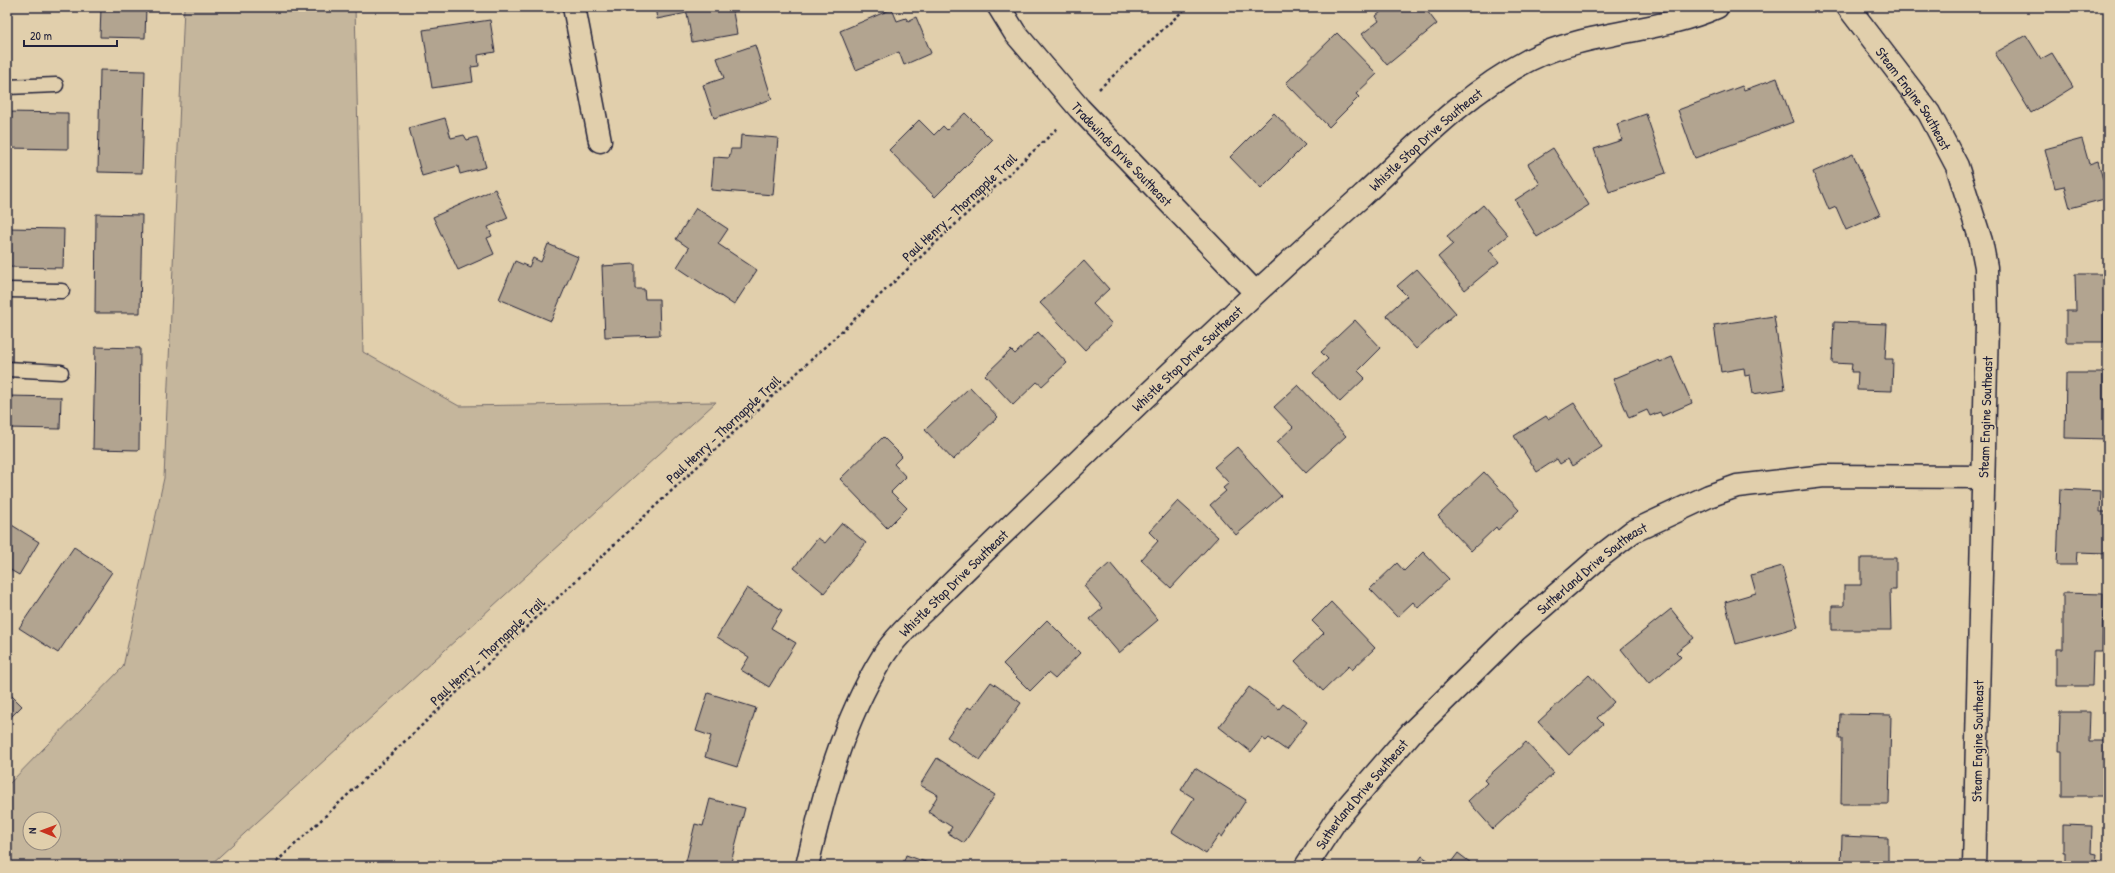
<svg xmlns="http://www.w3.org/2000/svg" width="2115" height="873" font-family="'Patrick Hand',sans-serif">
<rect width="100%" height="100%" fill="#e1cfac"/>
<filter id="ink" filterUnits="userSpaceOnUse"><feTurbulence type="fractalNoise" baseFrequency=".025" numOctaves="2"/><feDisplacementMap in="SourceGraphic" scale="8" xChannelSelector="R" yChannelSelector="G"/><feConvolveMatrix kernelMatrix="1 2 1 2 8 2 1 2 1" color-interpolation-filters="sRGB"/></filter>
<g filter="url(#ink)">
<path fill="#c5b69c" stroke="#746c6c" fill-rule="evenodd" d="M184,7H355L363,352L459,406L716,402L209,866H7V786L123,667L164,478ZM30,819H54V843H30Z"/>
<g fill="#b2a490" stroke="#22223b">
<path d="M101,7H146L145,38L100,37Z"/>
<path d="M655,7H732L737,34L692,42L687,13L657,19Z"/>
<path d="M1387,7H1424L1437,24L1387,65L1362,34L1379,21L1376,16Z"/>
<path d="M892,9L897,21L906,18L908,21L916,17L931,53L904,65L899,52L856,70L840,31Z"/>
<path d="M490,20L495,52L478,55L479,66L471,67L473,82L432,88L423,30Z"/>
<path d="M1337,33L1377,74L1356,94L1359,97L1329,127L1286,83Z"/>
<path d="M2026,35L2041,59L2052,53L2073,87L2031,113L1995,53Z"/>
<path d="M755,45L772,99L714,118L703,85L724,78L717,58Z"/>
<path d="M100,70L145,71L142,173L98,172Z"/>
<path d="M1777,78L1793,122L1695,158L1678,110L1742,86L1744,90Z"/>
<path d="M7,112L68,113V149L7,148Z"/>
<path d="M965,113L992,140L935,197L889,150L919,120L934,135L943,126L947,130Z"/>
<path d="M1274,113L1305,145L1261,189L1230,157Z"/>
<path d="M1646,114L1666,173L1609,192L1594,149L1622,140L1617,124Z"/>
<path d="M445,118L451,138L464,135L467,140L477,137L486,167L460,174L458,166L422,176L409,128Z"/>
<path d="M741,135L778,138L773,195L711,190L714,157L729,158L731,149H740Z"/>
<path d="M2082,139L2089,164L2098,161L2108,198L2070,208L2064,186L2055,188L2045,149Z"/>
<path d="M1553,148L1589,205L1537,237L1515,200L1540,184L1528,164Z"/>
<path d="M1853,154L1880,215L1846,230L1836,207L1829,210L1813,172Z"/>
<path d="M495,189L508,218L488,227L492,236L487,238L494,254L458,270L433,217Z"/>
<path d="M1483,205L1508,235L1489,250L1499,262L1465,290L1438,257L1453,244L1447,236Z"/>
<path d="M696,208L728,229L718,244L757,270L734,305L677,267L689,248L676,239Z"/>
<path d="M96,214L142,215L140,313H95Z"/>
<path d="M7,228L64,229L63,268L7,267Z"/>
<path d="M548,244L578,257L551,321L499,299L515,261L529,267L533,258L541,262Z"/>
<path d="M1084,261L1109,289L1093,304L1112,324L1085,350L1040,303Z"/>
<path d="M635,264V289H644L645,299H659L660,335L605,337L602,266Z"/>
<path d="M1417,269L1456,313L1416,349L1386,315L1407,296L1397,286Z"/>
<path d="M2075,274H2108V311H2104V342H2066V311H2076Z"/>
<path d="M1774,316L1785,389L1753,394L1750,375L1745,376L1744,368L1721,372L1714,325Z"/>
<path d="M1355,320L1381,348L1358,371L1365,378L1340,402L1313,373L1328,359L1321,352Z"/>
<path d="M1834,322L1887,324L1885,359H1893L1892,391L1857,390L1858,372H1851L1852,364L1832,363Z"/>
<path d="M1038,332L1067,363L1042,386L1037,382L1013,405L985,375L1011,350L1015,354Z"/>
<path d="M95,347L140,348L139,450L93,449Z"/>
<path d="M1672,357L1692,403L1662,416L1660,412L1650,416L1647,410L1629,418L1613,379L1659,360L1660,362Z"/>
<path d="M2066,373H2103V399H2108V439L2065,438Z"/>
<path d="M1298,385L1346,436L1306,473L1277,442L1293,427L1274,407Z"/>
<path d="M970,387L998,417L953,460L925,430Z"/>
<path d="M7,396L61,397L60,429L7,428Z"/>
<path d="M1574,403L1602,447L1572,466L1568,459L1560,464L1557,459L1537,472L1514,436L1546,416L1548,419Z"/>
<path d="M883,437L902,456L894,464L906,477L891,492L907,508L887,528L840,479Z"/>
<path d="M1237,447L1281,496L1236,535L1210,505L1226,491L1223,488L1229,483L1214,467Z"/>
<path d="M1484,472L1519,510L1498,530L1496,527L1471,551L1438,516Z"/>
<path d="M2060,489L2101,491L2100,512H2107L2108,517V553L2077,552L2076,565H2057Z"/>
<path d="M1178,501L1218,537L1171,588L1141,560L1158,541L1149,532Z"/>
<path d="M7,522L39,542L19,575L7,568Z"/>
<path d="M842,523L866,543L824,593L794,568L818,538L825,543Z"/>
<path d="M74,547L112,572L58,653L19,628Z"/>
<path d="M1423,552L1449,579L1418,608L1413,602L1397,617L1370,589L1397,563L1404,571Z"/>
<path d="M1861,558H1896V590H1890L1891,630H1832V606H1844V585H1861Z"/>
<path d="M1110,563L1158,620L1119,653L1090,619L1103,608L1084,586Z"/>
<path d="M1782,566L1798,627L1736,644L1725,602L1756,593L1751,575Z"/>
<path d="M747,588L782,610L771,628L796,643L769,687L741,670L749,657L717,637Z"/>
<path d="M2063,593L2103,594L2102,651H2093L2092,686H2056V649H2063Z"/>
<path d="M1331,602L1375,648L1352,670L1349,666L1323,691L1295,661L1324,633L1312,621Z"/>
<path d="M1671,609L1694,638L1676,652L1681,657L1649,684L1621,649Z"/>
<path d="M1047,620L1080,653L1055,679L1048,673L1030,691L1003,664Z"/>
<path d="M1589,675L1614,702L1597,718L1603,724L1569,755L1538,722Z"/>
<path d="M991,682L1021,703L980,760L947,737L968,707L971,709Z"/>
<path d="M1249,687L1279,709L1283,704L1307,722L1286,750L1269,738L1266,741L1262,738L1251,752L1219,727Z"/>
<path d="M7,691L22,706L7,721Z"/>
<path d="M708,693L756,708L737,767L705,757L711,736L696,731Z"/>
<path d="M2060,712H2090L2089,741H2105V796H2062V751H2059Z"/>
<path d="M1840,714L1891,715L1889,804H1841L1842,739H1839Z"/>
<path d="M1526,742L1554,773L1493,829L1468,801L1487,783L1484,780Z"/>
<path d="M937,758L995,795L964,843L948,833L952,827L928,812L938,795L920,785Z"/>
<path d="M1195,768L1246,800L1222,837L1219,835L1206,854L1172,832L1194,798L1181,790Z"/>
<path d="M710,799L745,808L730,866H685L695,824L703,826Z"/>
<path d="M2063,825L2092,826L2091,853L2097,854L2096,866H2065V852H2063Z"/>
<path d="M1842,836L1888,838V866H1841Z"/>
<path d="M1458,853L1475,866H1448Z"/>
<path d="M906,855L934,865V866H902Z"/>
<path d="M1422,856L1436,866H1415Z"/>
</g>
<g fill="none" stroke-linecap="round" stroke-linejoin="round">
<g stroke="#22223b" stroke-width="17">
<g id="service">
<path d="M7,87L56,85"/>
<path d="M7,290L62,291"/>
<path d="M7,369L61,372"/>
</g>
</g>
<g stroke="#22223b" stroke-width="25">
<g id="minor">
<path d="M574,7L600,141"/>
<path id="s1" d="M999,7L1015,33L1079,108L1255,292"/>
<path id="s2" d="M1848,7L1929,113L1957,166L1981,241L1986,267L1987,324L1974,866"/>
<path id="s3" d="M807,866C824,793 842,723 882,658C897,634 920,615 939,596C978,557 1017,520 1057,482C1157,385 1258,289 1362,196C1414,148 1465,93 1529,60C1586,31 1659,33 1717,7"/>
<path id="s4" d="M1306,866L1336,820L1411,733L1516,630L1601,556L1632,532L1709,496L1737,486L1824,476L1983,477"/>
</g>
</g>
<g stroke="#22223b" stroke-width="2.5" stroke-dasharray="3 3" stroke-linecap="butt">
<path d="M1099,89L1187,7"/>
<path d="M272,866L1059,127"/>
</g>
<use href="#service" stroke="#e1cfac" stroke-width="14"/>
<use href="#minor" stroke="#e1cfac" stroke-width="22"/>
</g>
</g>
<g text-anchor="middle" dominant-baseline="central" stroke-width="3" stroke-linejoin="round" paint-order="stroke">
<g font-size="14" fill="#22223b" stroke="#e1cfac">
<text stroke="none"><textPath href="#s2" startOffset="113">Steam Engine Southeast</textPath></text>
<text stroke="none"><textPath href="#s3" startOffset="974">Whistle Stop Drive Southeast</textPath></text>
<text stroke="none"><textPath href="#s1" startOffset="192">Tradewinds Drive Southeast</textPath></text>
<text transform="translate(959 207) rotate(-43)">Paul Henry - Thornapple Trail</text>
<text stroke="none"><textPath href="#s3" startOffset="650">Whistle Stop Drive Southeast</textPath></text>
<text transform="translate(1985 417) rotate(-88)">Steam Engine Southeast</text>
<text transform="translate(723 429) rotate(-43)">Paul Henry - Thornapple Trail</text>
<text stroke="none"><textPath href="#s4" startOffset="415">Sutherland Drive Southeast</textPath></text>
<text stroke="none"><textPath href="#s3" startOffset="326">Whistle Stop Drive Southeast</textPath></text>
<text transform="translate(487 651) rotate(-43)">Paul Henry - Thornapple Trail</text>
<text transform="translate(1977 741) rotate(-89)">Steam Engine Southeast</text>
<text stroke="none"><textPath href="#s4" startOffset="91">Sutherland Drive Southeast</textPath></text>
</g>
</g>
<rect width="2115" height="873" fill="none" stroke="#e1cfac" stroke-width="24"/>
<rect x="12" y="12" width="2091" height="849" fill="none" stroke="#22223b" stroke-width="1.5" filter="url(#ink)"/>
<g transform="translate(42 831) rotate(271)"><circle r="19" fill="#e1cfac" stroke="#958a7f"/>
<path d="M0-3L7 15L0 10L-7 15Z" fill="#c8321e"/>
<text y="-6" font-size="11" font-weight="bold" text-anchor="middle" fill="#22223b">N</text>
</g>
<path d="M24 40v6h93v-6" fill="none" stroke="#22223b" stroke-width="2"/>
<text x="30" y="40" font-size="12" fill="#22223b" stroke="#e1cfac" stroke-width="3" paint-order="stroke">20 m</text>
</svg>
